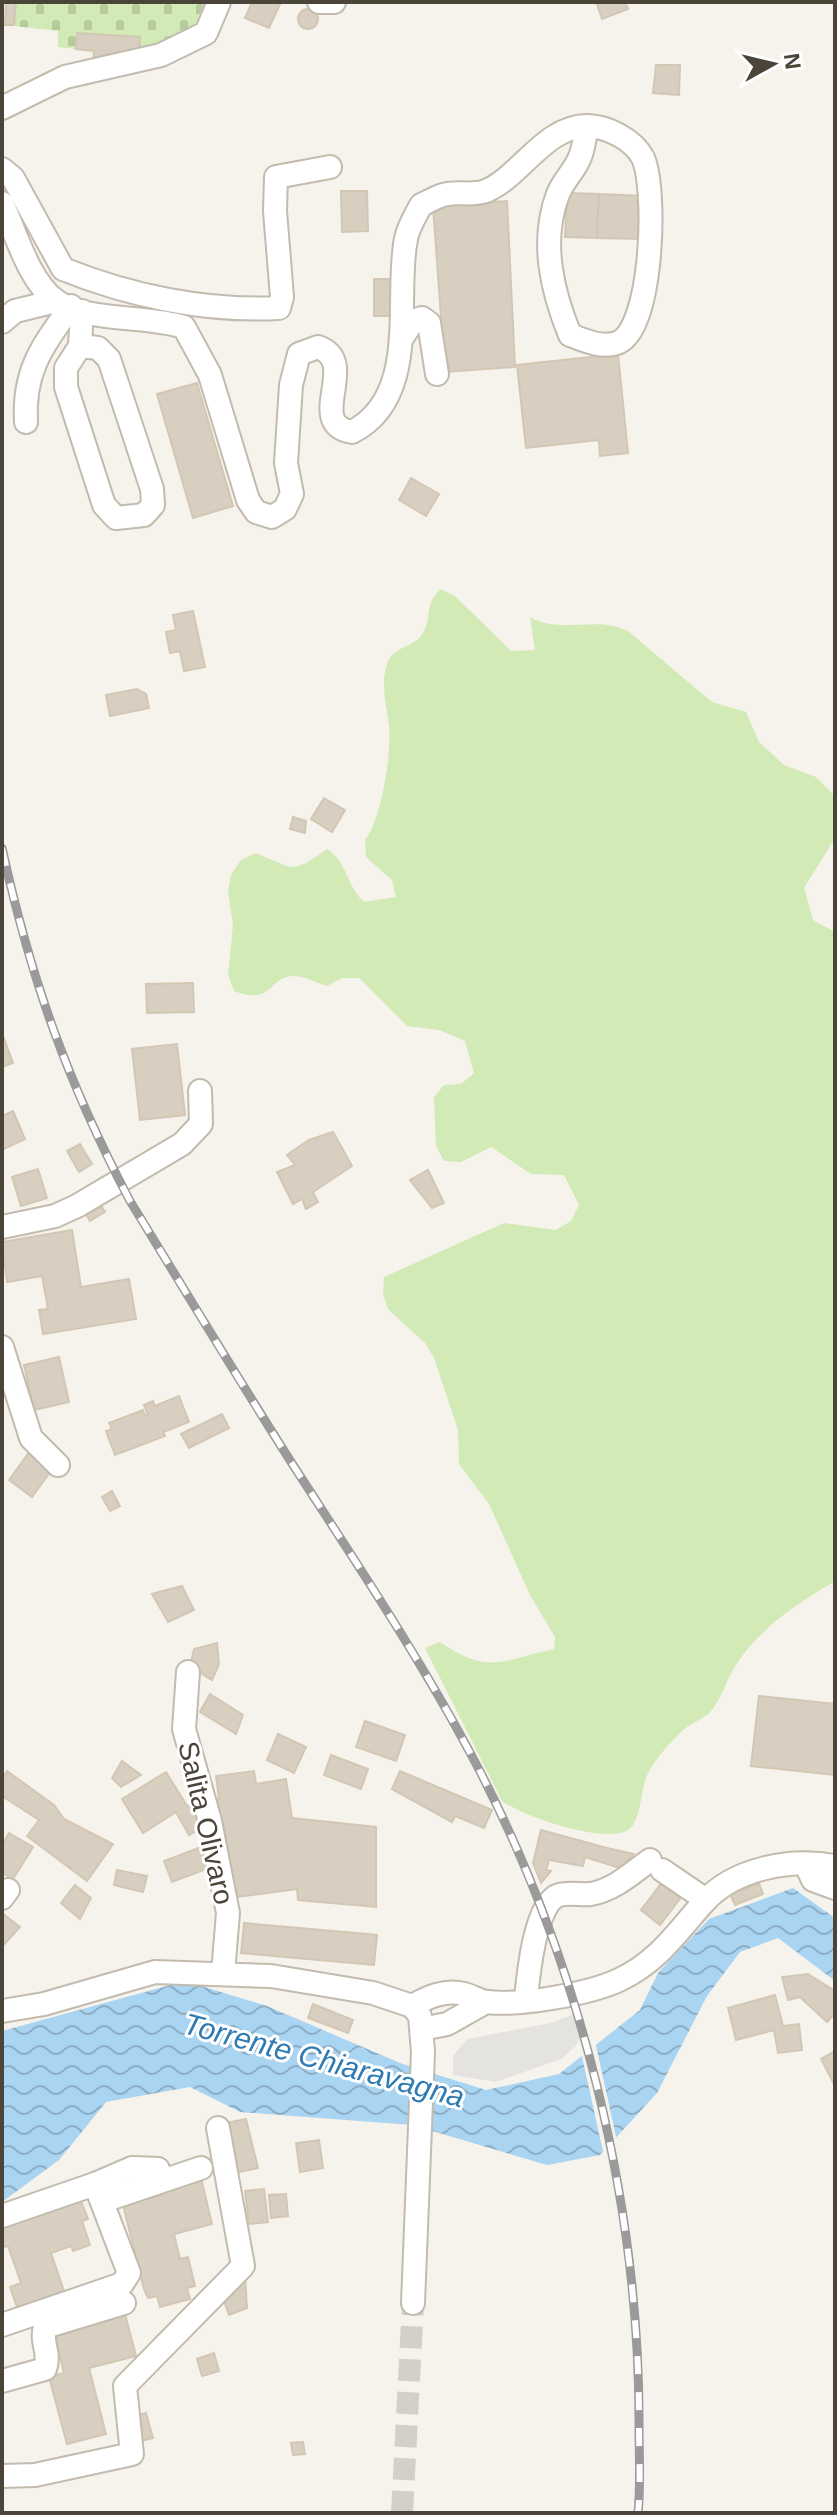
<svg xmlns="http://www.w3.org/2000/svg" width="837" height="2515" font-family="Arial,sans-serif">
<defs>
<pattern id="cemetery-stones" width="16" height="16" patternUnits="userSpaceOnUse" patternTransform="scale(2)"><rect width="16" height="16" fill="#d2eab5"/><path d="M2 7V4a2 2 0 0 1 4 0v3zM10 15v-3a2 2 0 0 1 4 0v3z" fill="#b6ca9c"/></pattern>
<pattern id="water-waves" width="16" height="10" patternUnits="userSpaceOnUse" patternTransform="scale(2)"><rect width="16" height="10" fill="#a9d4f2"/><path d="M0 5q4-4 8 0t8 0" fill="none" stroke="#8caec5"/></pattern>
</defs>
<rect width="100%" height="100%" fill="#f6f3ec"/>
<path fill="#d2eab5" d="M441,589L456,597L511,651L535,650L530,617C560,635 596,615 628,631L712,702L746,712L759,742L784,765L816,777L835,796V838L804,888L813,920L835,932V1581C800,1602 761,1627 738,1662C727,1677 723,1696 712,1710C706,1718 695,1721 687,1727C674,1737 660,1754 651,1768C639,1785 643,1819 629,1829C607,1846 522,1816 502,1801L425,1648L440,1642C489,1675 499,1661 554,1649L555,1637L530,1595L489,1504L459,1464L458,1430L434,1358L426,1344L388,1309L383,1294L384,1277L504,1223L556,1230L571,1221L579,1205L564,1175L531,1174L491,1147L461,1162L444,1161L436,1146L434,1097L444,1085L461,1084L474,1073L465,1041L439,1030L407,1026L359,978H342L327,986C317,983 304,976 294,976C267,977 274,1006 234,991L228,975L233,925L228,891L231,875L240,861L255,853C295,868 290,876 327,849C348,863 346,885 364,902L396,897L392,880L366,857L365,840C381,821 392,752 389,726C387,706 380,685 387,664C393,645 413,649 423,633C433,615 423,606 441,589Z"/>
<path fill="url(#cemetery-stones)" d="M6,2H205L194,27L139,55H107L105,67L93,66V51L58,47V31L5,25Z"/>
<path fill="#e5e3e0" d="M574,2014L581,2035L576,2046L561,2059L496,2082L453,2075V2056L467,2039L551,2023Z"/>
<path fill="url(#water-waves)" d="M793,1888L835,1918V1981L778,1938L740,1952L707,1996L657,2093L600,2155L547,2165L412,2125L240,2112L190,2087L106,2102L59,2160L2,2202V2031L185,1981L267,2006L400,2063L486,2090L559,2074L640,2010L658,1973L709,1919Z"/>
<path fill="#f6f3ec" d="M595,2041L617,2141L604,2156L581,2052Z"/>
<g fill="#d8cfc1" stroke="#d3c7b4" stroke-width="2">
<path d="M6,2H16L14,25H5Z"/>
<path d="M252,2H281L269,28L245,18Z"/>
<path d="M602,2H625L628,9L602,19L597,4Z"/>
<circle cx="308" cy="19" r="10"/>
<path d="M77,33L140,37L139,55L107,54L105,67L93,66L94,51L76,49Z"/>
<path d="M656,65H680L679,95L653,93Z"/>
<path d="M341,191H367L368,231L342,232Z"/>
<path d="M567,193L599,194L597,238L565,237Z"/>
<path d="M599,194L646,196L644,239L597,238Z"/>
<path d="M507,201L515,367L445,372L433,206Z"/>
<path d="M374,279H395L396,316H374Z"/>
<path d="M618,354L628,453L600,456L599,440L526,448L517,365Z"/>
<path d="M197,383L233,506L193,518L157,394Z"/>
<path d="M411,478L439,494L426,516L399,500Z"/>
<path d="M193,611L205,667L184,671L180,651L170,653L166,632L176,630L173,615Z"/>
<path d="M137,689L146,694L149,708L110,716L106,695Z"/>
<path d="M324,798L345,810L332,832L311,819Z"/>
<path d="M293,817L306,821L305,833L290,829Z"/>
<path d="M193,983L194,1012L147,1013L146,984Z"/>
<path d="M2,1033L13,1063L2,1067Z"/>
<path d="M177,1044L185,1115L140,1120L132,1049Z"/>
<path d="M13,1111L25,1139L2,1150V1116Z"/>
<path d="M333,1132L352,1166L313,1192L318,1202L306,1209L302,1199L293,1204L277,1172L295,1165L287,1155L309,1140Z"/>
<path d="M80,1144L92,1164L79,1172L67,1151Z"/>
<path d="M38,1169L47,1198L21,1206L12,1177Z"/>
<path d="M428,1170L444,1203L432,1208L410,1180Z"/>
<path d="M97,1199L105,1212L90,1221L82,1208Z"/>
<path d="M72,1230L81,1287L129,1279L136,1319L43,1334L39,1310L48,1309L42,1276L7,1282L2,1242Z"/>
<path d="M59,1357L69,1402L34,1410L24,1365Z"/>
<path d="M179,1396L189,1422L163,1432L165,1436L115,1455L106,1431L112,1429L109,1423L143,1410L145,1416L148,1415L144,1405L153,1401L155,1406Z"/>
<path d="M222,1414L229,1428L189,1448L181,1434Z"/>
<path d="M30,1451L53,1468L32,1497L9,1480Z"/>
<path d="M112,1491L120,1506L110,1511L102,1497Z"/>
<path d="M182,1586L194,1610L168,1622L152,1594Z"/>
<path d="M217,1643L219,1664L212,1680L190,1667L194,1649Z"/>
<path d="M210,1694L243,1715L236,1734L200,1712Z"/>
<path d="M759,1696L835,1704V1775L751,1766Z"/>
<path d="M365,1721L405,1735L396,1761L356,1747Z"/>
<path d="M278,1734L306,1747L294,1773L267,1760Z"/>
<path d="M331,1755L368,1769L361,1789L324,1775Z"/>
<path d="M122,1761L141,1775L121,1787L112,1778Z"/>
<path d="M7,1771L54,1805L64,1819L113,1844L87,1881L27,1836L39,1820L2,1796V1779Z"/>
<path d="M254,1771L256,1784L286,1779L292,1818L376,1827V1907L298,1900L297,1889L229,1898L211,1800L219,1799L216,1776Z"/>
<path d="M400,1771L492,1810L484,1828L455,1816L452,1822L392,1789Z"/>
<path d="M166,1772L187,1806L200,1799L206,1825L189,1835L176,1812L143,1833L122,1799Z"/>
<path d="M541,1830L607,1848L634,1854L620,1868L585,1857L583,1866L549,1860L546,1870L551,1871L541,1883L533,1863Z"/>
<path d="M9,1833L33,1847L13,1879L2,1873V1846Z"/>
<path d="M201,1847L209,1868L172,1882L164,1861Z"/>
<path d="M117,1870L147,1876L143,1892L114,1885Z"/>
<path d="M666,1877L685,1892L660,1925L641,1910Z"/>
<path d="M759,1883L763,1894L735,1905L730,1894Z"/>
<path d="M75,1885L91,1898L80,1919L61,1903Z"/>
<path d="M2,1913L20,1927L2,1947Z"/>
<path d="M244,1923L377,1935L374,1965L241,1953Z"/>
<path d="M808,1974L835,1991V2013L827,2022L800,1997L788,2000L782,1977Z"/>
<path d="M775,1995L783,2026L799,2024L802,2050L778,2053L774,2030L736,2040L728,2008Z"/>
<path d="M313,2004L353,2020L348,2033L308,2018Z"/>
<path d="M835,2051V2086L821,2059Z"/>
<path d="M246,2119L258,2168L234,2173L226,2123Z"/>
<path d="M319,2140L323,2168L300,2172L296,2143Z"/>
<path d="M201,2178L212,2224L174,2234L180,2259L188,2257L195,2286L187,2288L190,2299L160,2307L157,2296L148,2298L144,2289L123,2205L162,2195L161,2189Z"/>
<path d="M264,2189L268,2222L249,2224L245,2191Z"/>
<path d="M286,2194L288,2216L271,2218L269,2195Z"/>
<path d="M81,2201L88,2219L82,2221L90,2245L73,2251L71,2246L51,2253L64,2291L18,2310L10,2287L21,2283L8,2246L4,2247L2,2228Z"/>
<path d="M245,2276L247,2308L229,2315L222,2295Z"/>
<path d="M125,2314L136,2356L89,2368L106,2434L67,2444L49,2377L64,2373L54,2332Z"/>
<path d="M214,2353L219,2371L202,2376L197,2359Z"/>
<path d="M146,2413L153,2438L141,2441L134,2416Z"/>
<path d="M303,2442L305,2454L293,2455L291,2443Z"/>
</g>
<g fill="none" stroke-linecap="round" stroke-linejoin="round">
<path stroke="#d4d0c8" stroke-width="22" stroke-dasharray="22 11" stroke-linecap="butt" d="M402,2513L413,2303"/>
<g stroke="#c2bbae" stroke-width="26">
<g id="minor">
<path d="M319,2H334"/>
<path d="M2,108L65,77L161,55L206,33L219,2"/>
<path d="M2,169L13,178L63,269C130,296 207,312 279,308L282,297L275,211L276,177L330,167"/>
<path d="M2,203C16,233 28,280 56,301C86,322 148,315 184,327L210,375L248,500L256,512L272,517L285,509L292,494L286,463L291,385L299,354L318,347C361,362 304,424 352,432C421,397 394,297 406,239C408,227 416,215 421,205C428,202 436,197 443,195C456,191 473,196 486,191C520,177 545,126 587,126C607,126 634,140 643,158C657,189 653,330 617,343C601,348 586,341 570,335C552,291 540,241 558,194C563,181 575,170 580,157C584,147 585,135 587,126"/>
<path d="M2,322L15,311L56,301"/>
<path d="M402,338L413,321L422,318L429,323L437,374"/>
<path d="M80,346L98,348L109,359L152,489L153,505L144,515L116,518L104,505L66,387V368L80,346L82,311"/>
<path d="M26,422C23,371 42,347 71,306"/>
<path d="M2,1227L55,1216L77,1206L182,1144L201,1124L200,1091"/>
<path d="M2,1347L31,1438L58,1465"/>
<path d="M188,1672L184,1729L210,1821L228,1913L223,1973"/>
<path d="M806,1865L813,1880L835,1888"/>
<path d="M662,1870L706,1900"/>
<path d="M2,1898L8,1890"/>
<path d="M526,1999C528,1977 535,1902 559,1895C569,1892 581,1895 591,1894C614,1890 632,1873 650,1860"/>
<path d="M412,2006C428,1997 445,1989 464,1994C472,1996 479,2001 487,2002C520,2006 589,1994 619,1980C658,1962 677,1932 704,1902C735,1868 791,1858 835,1866"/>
<path d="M2,2011L44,2004L155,1972L271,1976L373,1993L412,2006L420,2016L423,2052L413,2303"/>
<path d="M422,2029L447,2024L486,2002"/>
<path d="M95,2184L132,2168L158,2169"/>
<path d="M103,2201L201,2168"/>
<path d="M2,2216L95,2184L129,2273L122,2284L2,2325"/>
<path d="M2,2381L45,2369C51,2353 40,2342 45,2327L124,2303"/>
<path d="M2,2476L35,2475L132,2454L125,2386L243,2266L218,2128"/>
</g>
</g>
<use href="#minor" stroke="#fff" stroke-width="22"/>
<g stroke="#9a9a9a" stroke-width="9">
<path id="rail" d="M2,848C31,980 67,1081 130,1201C184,1289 237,1377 293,1465C355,1561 420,1658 474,1760C579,1958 640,2202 639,2426C639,2455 641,2484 638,2513"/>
</g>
<use href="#rail" stroke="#fff" stroke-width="6" stroke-dasharray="18" stroke-linecap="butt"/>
</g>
<g text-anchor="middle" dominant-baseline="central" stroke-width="6" stroke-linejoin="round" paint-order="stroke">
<g font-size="28" fill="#4b4439" stroke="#fff">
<text transform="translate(206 1823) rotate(77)">Salita Olivaro</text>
</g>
<g font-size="30" font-style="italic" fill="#2e7ab2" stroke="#fff">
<text transform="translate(324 2060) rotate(15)">Torrente Chiaravagna</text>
</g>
</g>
<rect width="837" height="2515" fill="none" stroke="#4b4439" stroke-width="8"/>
<g transform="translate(773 64) rotate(82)" stroke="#ffffff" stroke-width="6" paint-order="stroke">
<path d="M0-6L14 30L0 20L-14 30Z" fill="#4b4439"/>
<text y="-12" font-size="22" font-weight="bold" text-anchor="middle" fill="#4b4439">N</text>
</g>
</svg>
